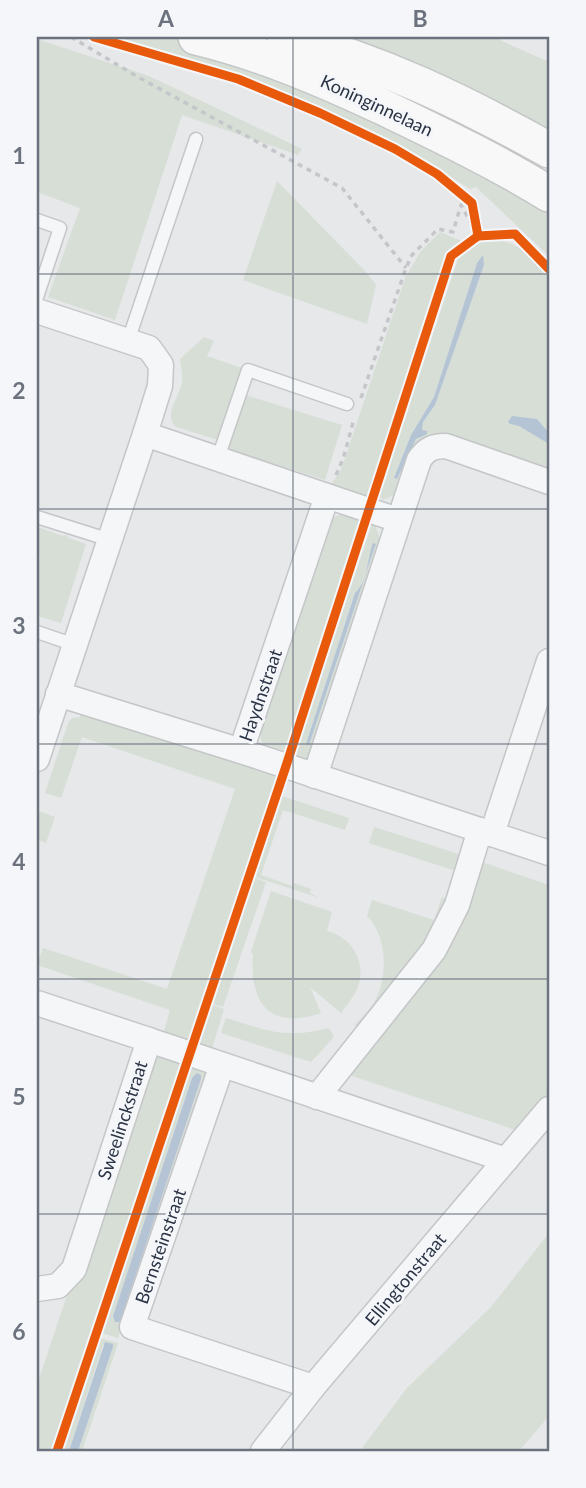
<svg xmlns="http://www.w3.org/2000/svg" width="586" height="1488" font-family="Lato,sans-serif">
<rect width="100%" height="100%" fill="#e6e8ea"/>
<g fill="#d6ded6" fill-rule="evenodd">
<path d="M116,37H169L240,60L315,88L549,209V256L476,187L470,189L406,148L297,98L228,72Z"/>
<path d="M315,37H493L549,62V136Z"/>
<path d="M37,39L149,76L302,149L298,155L182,115L115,320L48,297L80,208L37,192Z"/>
<path d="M277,181L365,271L376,285L367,324L243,280Z"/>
<path d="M440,232L462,241L453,249L446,264L371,496L368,498L330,486L341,470L406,276L421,251Z"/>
<path d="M485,239C518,240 529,253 549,277V433L537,419L510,424L519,426L549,444V471L450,436L394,495L383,500L379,496L458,259L474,244ZM477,263L484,265L435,405L423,422L422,430L426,431L413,442L397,479L394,478L411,435L434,397Z"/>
<path d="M204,337L214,341L207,356L242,368L218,440L176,427C163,415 179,397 182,383C183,375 181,367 180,359Z"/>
<path d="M245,395L342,425L325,480L228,449Z"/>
<path d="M346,511L363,519L285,751L262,743L260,734L329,525L333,518Z"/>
<path d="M372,524L375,525L382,543L312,756L308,759L294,754ZM375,544L309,744H306L355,593L359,590Z"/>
<path d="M37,527L63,536L67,535L68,538L86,544L61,623L37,616V567L40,557L37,553Z"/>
<path d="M82,710L278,772L189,1041L164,1031L170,1010L37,965L43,948L167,989L235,789L82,737L61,798L45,793L68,723L72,718L80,717Z"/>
<path d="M282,796L349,818L345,830L283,810L261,875L292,886L294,883L311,889L310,893L320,898L255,877Z"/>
<path d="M39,811L55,817L46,843L38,840L37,842Z"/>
<path d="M374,827L465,856L459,872L369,843Z"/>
<path d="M479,861L549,885V1098L519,1131L349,1075Z"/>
<path d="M255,878L266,882L223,1007L213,1004Z"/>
<path d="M271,891L332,912L327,931C352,937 368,963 357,989C353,998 346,1006 341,1013L310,987L321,1013C270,1031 249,1003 253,954L251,952Z"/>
<path d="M442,897L450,900L438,929L361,1031L355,1025C362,1017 371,1009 376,999C388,975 387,935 367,916L372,900L434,920Z"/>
<path d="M213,1005L224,1009L212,1049L198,1044Z"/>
<path d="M226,1018C267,1031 286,1039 329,1028L334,1037L311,1062L221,1033Z"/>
<path d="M155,1054L182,1062L53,1451H37V1385L68,1292Z"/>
<path d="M192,1066L206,1070V1077L118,1338L102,1333ZM197,1074L201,1075V1079L119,1322L113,1316L192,1078Z"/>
<path d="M549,1233V1416L519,1451H360L406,1389L491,1307Z"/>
<path d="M100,1338L118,1343L82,1451H78L113,1347L103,1345L69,1451H63Z"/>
</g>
<g fill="#b4c4d5">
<path d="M483,255L484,265L435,405L423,422L422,430L427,431V434L416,439L397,479L394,478L411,435L434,397L477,263Z"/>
<path d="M512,416L537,419L549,433V444L519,426L510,424L508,422Z"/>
<path d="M373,543L376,544L375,546L309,745L306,744L355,593C368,581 367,559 373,543Z"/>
<path d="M197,1073L201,1075V1079L121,1319L119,1322H115L113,1316L192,1078Z"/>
<path d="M105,1342L113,1344V1347L78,1451H69Z"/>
</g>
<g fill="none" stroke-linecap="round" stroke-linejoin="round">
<g stroke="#c4c6c8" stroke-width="15">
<g id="lane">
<path d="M37,220L60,228L37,297"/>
<path d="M128,341L196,139"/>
<path d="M218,458L248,370L347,404"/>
<path d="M37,517L110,540"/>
<path d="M37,632L75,645"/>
</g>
</g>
<g stroke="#c4c6c8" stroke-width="27">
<g id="street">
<path d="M37,311L149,348L161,365L160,386L145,434L37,759"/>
<path d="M327,496L398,520"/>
<path d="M58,694L241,751L327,496L145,434"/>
<path d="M241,751L549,853"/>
<path d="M315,776L419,460C426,449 433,446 446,446L549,482"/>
<path d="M492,834L549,661"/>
<path d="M37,1003L149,1040L74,1269L58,1286L37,1289"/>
<path d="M149,1040L506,1160"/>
<path d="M222,1065L132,1327L313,1387"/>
<path d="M317,1097L434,950L457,905L480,830"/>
<path d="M263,1451L313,1387L549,1109"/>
</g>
</g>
<g stroke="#c4c6c8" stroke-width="38">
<g id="secondary">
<path d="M196,37C263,53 325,80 387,109C443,136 497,162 549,194"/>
<path d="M285,37C381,62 463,102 549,150"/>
</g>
</g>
<g stroke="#c5c6ca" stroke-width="3.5" stroke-dasharray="5 5" stroke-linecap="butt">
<path d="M71,37L138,77L342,188L406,268"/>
<path d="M361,398L406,268L412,255L438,229L453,232L461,205L478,236"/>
<path d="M336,475L343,459L354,419"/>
</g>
<use href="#lane" stroke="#f5f6f7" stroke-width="12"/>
<use href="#street" stroke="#f5f6f7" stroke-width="24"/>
<use href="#secondary" stroke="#f8f8f8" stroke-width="35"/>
<g stroke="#f4f6f9" stroke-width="13">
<g id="cycleway">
<path d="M94,37L238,79L320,113L395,149L437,174L472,203L478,236L515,234L549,269"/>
<path d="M57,1451L286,766L451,256L478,236"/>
</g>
</g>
<use href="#cycleway" stroke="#e8590c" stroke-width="9"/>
</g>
<path fill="none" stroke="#6c737f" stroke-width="2" stroke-opacity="0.55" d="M293,37V1451M37,274H549M37,509H549M37,744H549M37,979H549M37,1214H549"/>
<g text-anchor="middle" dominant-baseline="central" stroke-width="6" stroke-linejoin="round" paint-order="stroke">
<g font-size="18" fill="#2b3445" stroke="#f4f6f9">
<text transform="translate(377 105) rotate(25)">Koninginnelaan</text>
<text transform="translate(260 695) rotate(-71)">Haydnstraat</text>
<text transform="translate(122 1120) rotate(-72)">Sweelinckstraat</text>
<text transform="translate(160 1246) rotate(-71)">Bernsteinstraat</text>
<text transform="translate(405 1279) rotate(-50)">Ellingtonstraat</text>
</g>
</g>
<rect width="586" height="1488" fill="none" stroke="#f4f6f9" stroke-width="77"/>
<rect x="38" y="38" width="510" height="1412" fill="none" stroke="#6c737f" stroke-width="2.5"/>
<g font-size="23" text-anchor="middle" font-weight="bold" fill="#6c737f">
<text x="166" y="27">A</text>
<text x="420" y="27">B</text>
<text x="19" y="164">1</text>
<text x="19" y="399">2</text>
<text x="19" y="634">3</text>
<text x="19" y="870">4</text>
<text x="19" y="1105">5</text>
<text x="19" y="1340">6</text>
</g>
</svg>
